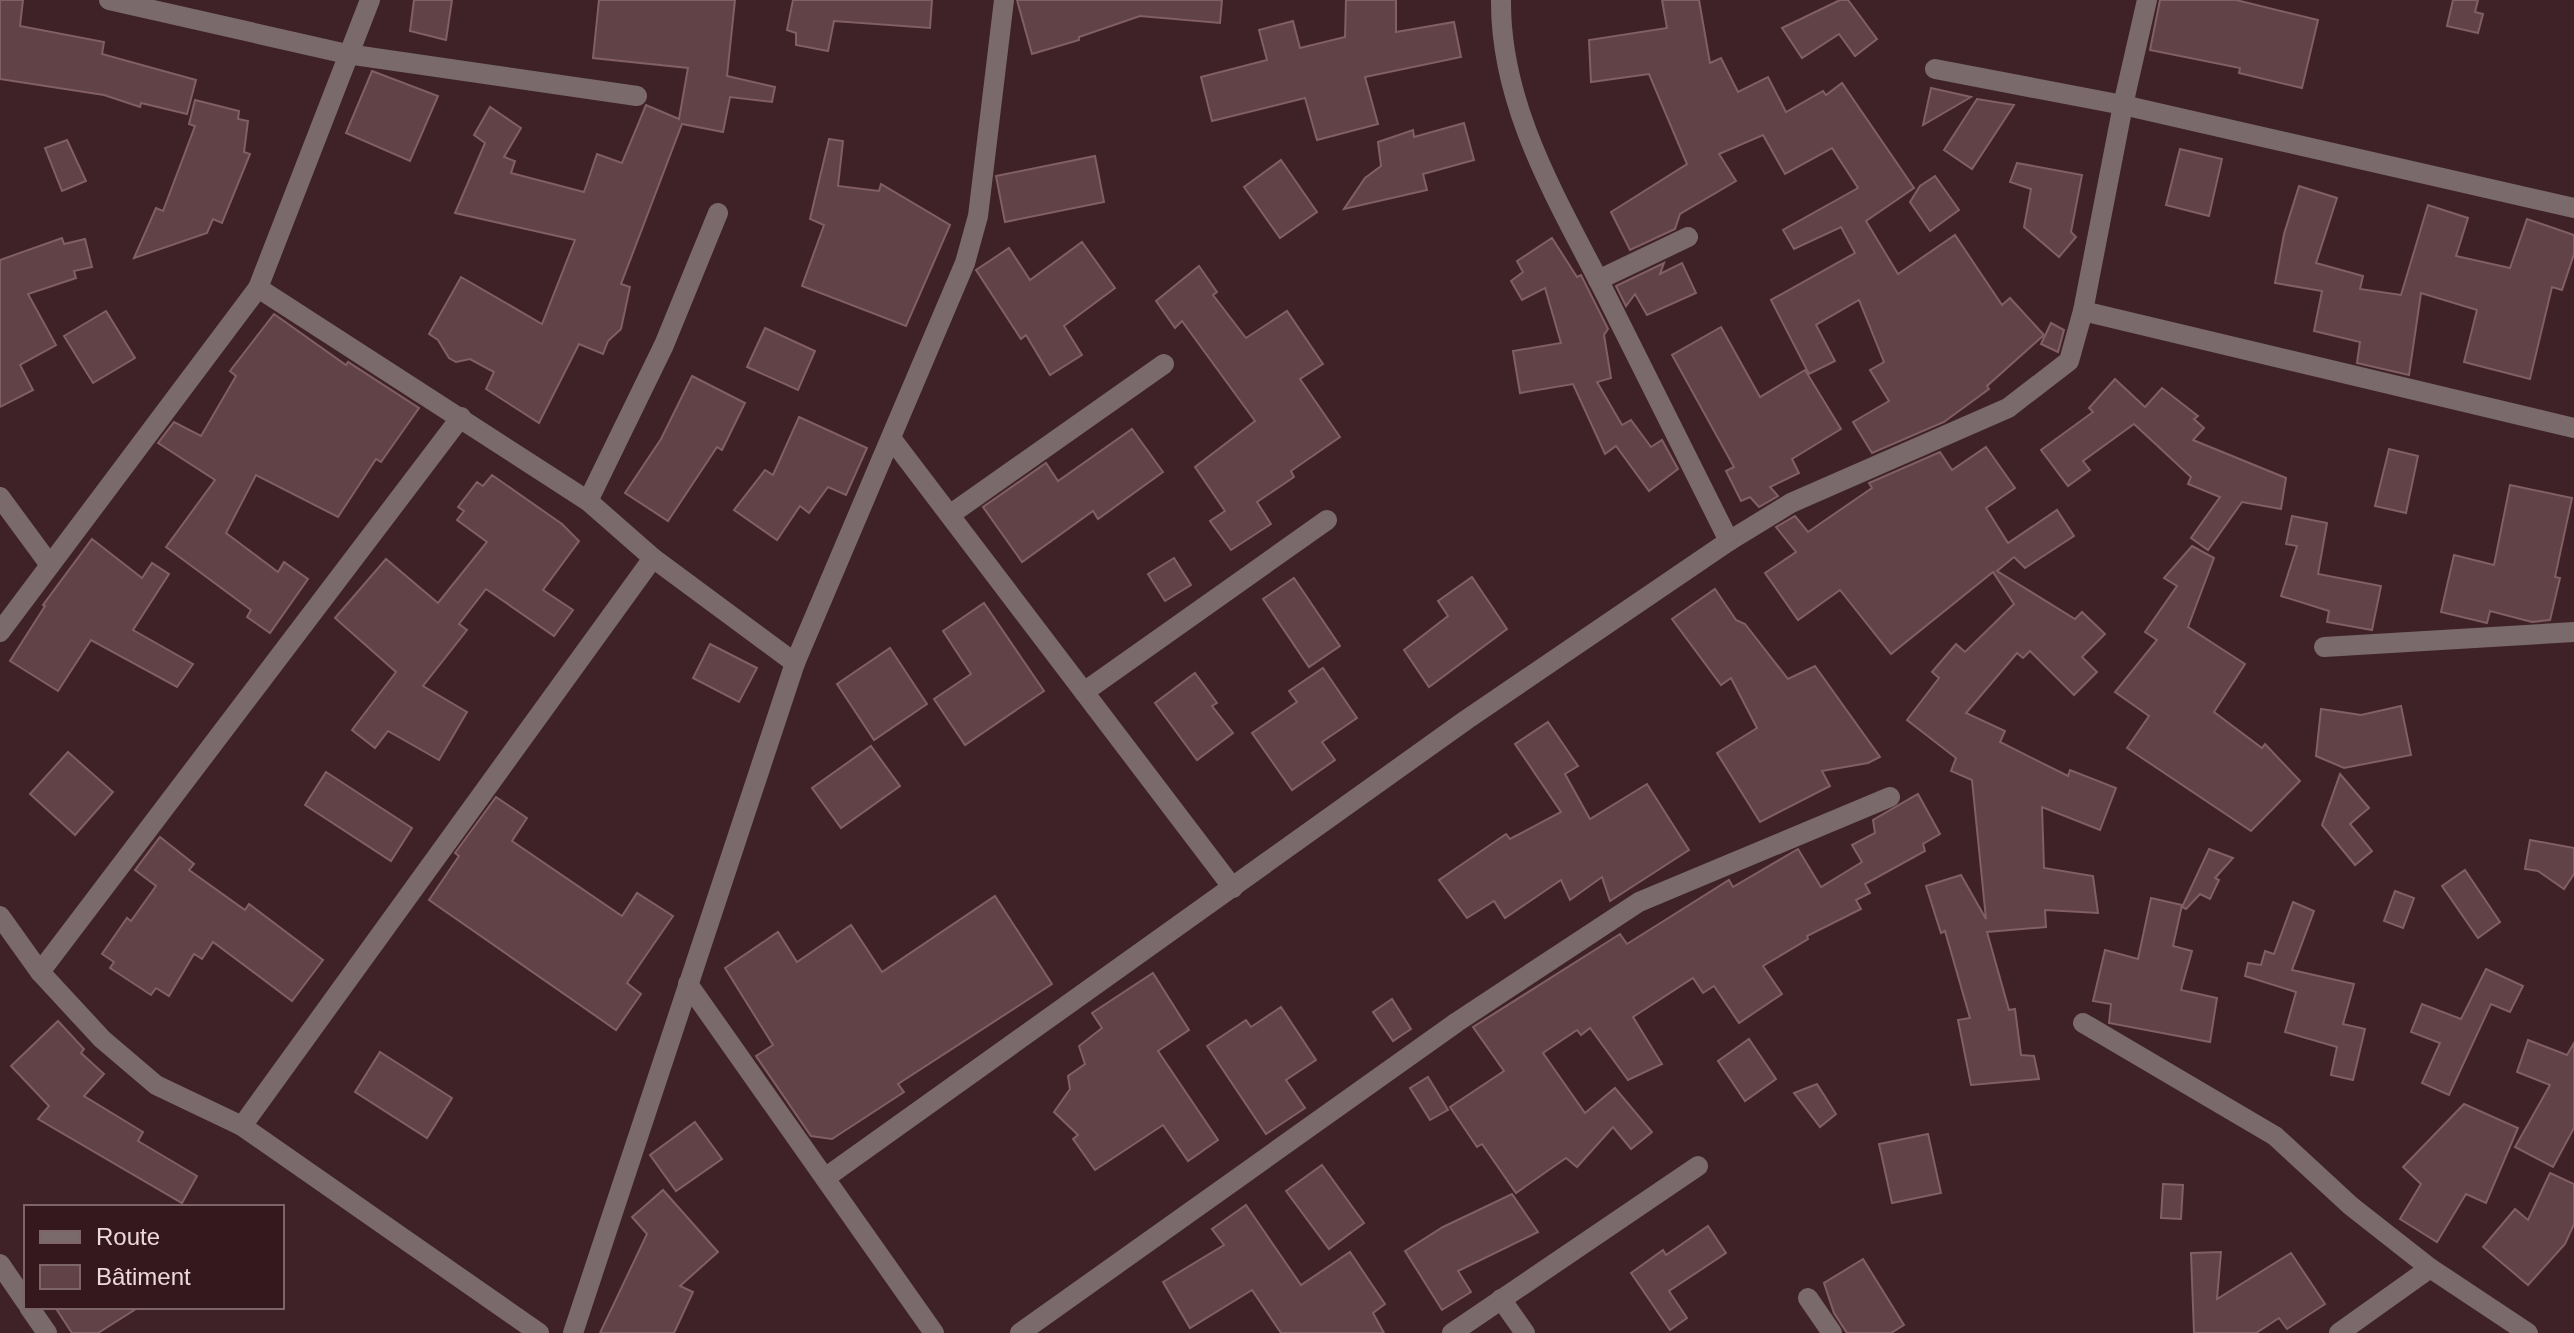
<svg xmlns="http://www.w3.org/2000/svg" width="2574" height="1333" font-family="Helvetica,sans-serif">
<rect width="100%" height="100%" fill="#3f2227"/>
<g fill="#614247" stroke="#815f64" stroke-width="2">
<path d="M0,0H23L20,26L104,42L102,54L196,80L187,114L141,103L140,107L104,95L0,79Z"/>
<path d="M414,0H452L446,40L410,31Z"/>
<path d="M599,0H735L727,76L775,87L772,102L730,97L723,132L682,124L621,284L630,287L621,329L608,341L603,354L579,344L539,423L486,389L494,372L470,359L456,362L449,358L438,340L429,334L461,277L542,324L575,240L455,213L485,143L474,135L490,107L521,128L504,157L515,161L511,173L584,192L597,154L622,163L646,105L679,119L688,68L593,58Z"/>
<path d="M793,0H932L930,28L834,21L828,51L796,45V33L787,30Z"/>
<path d="M1017,0H1222L1220,23L1140,16L1079,37V40L1032,54Z"/>
<path d="M1346,0H1396V32L1454,22L1461,57L1365,77L1378,124L1317,140L1305,98L1212,121L1201,77L1267,60L1259,30L1293,21L1300,48L1345,37Z"/>
<path d="M1662,0H1699L1710,63L1721,58L1738,92L1768,77L1786,112L1823,91L1826,95L1842,83L1914,188L1866,221L1898,274L1955,235L2002,305L2010,298L2044,335L1987,386L1989,389L1944,422L1872,453L1853,422L1889,401L1870,370L1884,362L1859,300L1816,325L1835,361L1809,374L1771,300L1855,253L1841,227L1794,249L1783,230L1858,188L1832,148L1785,174L1763,135L1719,154L1736,181L1680,214L1675,229L1630,250L1611,212L1687,164L1649,74L1591,82L1589,40L1667,28Z"/>
<path d="M1840,0H1848L1877,39L1855,56L1839,34L1802,58L1782,28Z"/>
<path d="M2160,0H2236L2318,20L2302,88L2239,73L2240,68L2150,50Z"/>
<path d="M2453,0H2478L2475,12L2483,14L2478,33L2447,26Z"/>
<path d="M372,71L438,96L410,161L346,133Z"/>
<path d="M1931,88L1971,97L1923,125Z"/>
<path d="M1977,99L2014,105L1972,169L1944,150Z"/>
<path d="M195,100L239,111L238,119L248,121L244,152L250,154L222,223L213,219L207,233L134,258L156,208L163,211L195,126L189,124Z"/>
<path d="M1464,123L1474,160L1423,174L1427,190L1344,209L1365,178L1381,166L1378,142L1413,130L1414,137Z"/>
<path d="M829,139L843,141L838,186L879,191L881,184L950,225L906,326L802,286L824,225L810,219Z"/>
<path d="M67,140L86,181L62,191L45,148Z"/>
<path d="M2180,149L2222,159L2209,216L2166,205Z"/>
<path d="M1095,156L1104,202L1005,222L996,176Z"/>
<path d="M1281,160L1317,212L1280,238L1244,187Z"/>
<path d="M2017,163L2082,175L2071,232L2076,237L2059,257L2024,227L2031,189L2010,182Z"/>
<path d="M1935,176L1959,210L1930,231L1910,202L1920,186Z"/>
<path d="M2299,186L2337,198L2316,263L2363,276L2360,289L2401,295L2428,205L2468,218L2456,256L2510,268L2527,219L2574,235V254L2562,290L2552,287L2530,379L2464,362L2477,310L2421,293L2409,375L2357,363L2360,342L2314,331L2322,291L2275,283L2284,234Z"/>
<path d="M62,238L64,244L85,239L92,267L74,271L76,278L28,294L56,345L20,365L33,390L0,407V260Z"/>
<path d="M1552,238L1577,277L1581,275L1608,329L1604,335L1611,378L1597,382L1622,425L1631,420L1651,447L1662,440L1678,469L1649,491L1616,446L1605,454L1573,384L1520,393L1513,351L1561,343L1545,288L1522,300L1511,281L1523,272L1517,261Z"/>
<path d="M1082,242L1115,288L1064,326L1082,355L1050,375L1026,335L1021,339L976,270L1009,248L1030,280Z"/>
<path d="M1664,263L1660,274L1682,263L1696,293L1647,315L1635,294L1626,306L1616,286Z"/>
<path d="M1199,266L1217,292L1213,295L1246,338L1287,311L1323,364L1300,379L1340,437L1291,471L1294,477L1257,502L1271,524L1231,550L1210,521L1225,511L1195,467L1255,421L1182,321L1175,328L1156,301Z"/>
<path d="M106,311L135,358L93,383L64,336Z"/>
<path d="M274,314L346,365L348,362L419,408L381,462L376,459L338,517L256,475L226,533L278,572L284,562L308,579L270,633L247,617L251,610L166,547L215,480L158,443L174,422L201,436L236,376L230,371Z"/>
<path d="M2051,323L2064,330L2058,352L2041,344Z"/>
<path d="M1721,327L1760,397L1805,370L1841,429L1792,459L1799,473L1770,487L1778,496L1759,507L1750,497L1741,501L1726,471L1734,467L1672,355Z"/>
<path d="M765,328L815,351L798,390L747,367Z"/>
<path d="M692,376L745,403L722,450L717,447L668,521L625,493L661,439Z"/>
<path d="M2115,379L2145,407L2162,388L2198,416L2194,419L2204,428L2193,440L2286,478L2281,509L2242,502L2208,550L2191,538L2220,497L2188,484L2191,477L2134,424L2083,461L2090,470L2068,486L2041,450L2093,412L2089,408Z"/>
<path d="M799,417L867,448L846,495L828,487L809,513L800,506L777,540L734,510L765,470L773,475Z"/>
<path d="M1132,429L1163,472L1098,519L1093,511L1022,562L983,507L1046,463L1058,481Z"/>
<path d="M1986,447L2015,488L1986,508L2008,543L2057,510L2074,536L2025,568L2014,557L1997,571L2075,619L2082,612L2105,634L2082,657L2097,672L2074,695L2030,651L2023,658L2017,653L1966,713L2005,731L2000,742L2068,776L2070,770L2116,788L2100,830L2042,807L2044,868L2093,876L2098,913L2045,910L2046,927L1987,932L2009,1010L2015,1009L2021,1055L2034,1056L2039,1079L1971,1085L1958,1020L1970,1018L1945,931L1941,933L1926,886L1961,875L1986,919L1972,780L1951,771L1956,758L1907,720L1939,678L1932,672L1956,644L1965,652L2014,604L1993,572L1891,654L1840,590L1798,620L1765,573L1796,552L1776,527L1795,516L1808,532L1872,488L1869,483L1940,452L1952,470Z"/>
<path d="M2389,449L2418,456L2406,513L2375,506Z"/>
<path d="M492,475L562,524L579,541L543,590L573,610L554,636L486,589L459,624L467,630L423,686L467,712L439,760L388,731L375,748L352,730L396,672L335,618L386,559L438,603L487,542L457,520L464,511L458,507L477,482L483,486Z"/>
<path d="M2510,485L2572,498L2555,577L2560,578L2550,620L2532,622L2490,611L2487,623L2441,612L2454,555L2494,565Z"/>
<path d="M2292,516L2327,523L2318,574L2381,586L2372,630L2327,622L2329,611L2281,596L2297,546L2286,544Z"/>
<path d="M92,539L142,578L152,563L169,574L133,630L193,664L177,687L91,640L58,691L10,661L45,606L43,605Z"/>
<path d="M2192,546L2214,558L2188,627L2245,664L2214,712L2262,748L2265,744L2300,781L2251,831L2127,748L2149,716L2115,692L2157,640L2145,632L2177,586L2164,578Z"/>
<path d="M1174,558L1191,585L1165,601L1148,574Z"/>
<path d="M1472,577L1507,629L1429,687L1404,650L1448,616L1438,601Z"/>
<path d="M1294,578L1340,646L1309,667L1263,599Z"/>
<path d="M1715,589L1736,620L1745,624L1788,679L1815,666L1880,757L1868,763L1822,771L1830,786L1760,822L1717,753L1757,728L1731,678L1721,685L1672,619Z"/>
<path d="M984,603L1044,691L965,745L934,699L971,674L943,631Z"/>
<path d="M710,644L757,668L739,702L693,678Z"/>
<path d="M890,648L927,704L874,740L837,684Z"/>
<path d="M1323,668L1357,718L1322,742L1335,760L1292,790L1252,733L1297,702L1289,691Z"/>
<path d="M1195,673L1217,703L1212,706L1233,733L1197,760L1155,703Z"/>
<path d="M2401,706L2411,755L2344,768L2316,756L2321,709L2361,715Z"/>
<path d="M1548,722L1578,766L1565,774L1590,819L1647,784L1689,850L1610,901L1602,877L1570,900L1561,880L1505,918L1494,901L1467,918L1439,880L1506,834L1510,839L1561,812L1515,744Z"/>
<path d="M871,746L900,786L841,828L812,788Z"/>
<path d="M68,752L113,792L75,835L30,794Z"/>
<path d="M326,772L412,828L391,861L305,805Z"/>
<path d="M2340,774L2369,808L2350,824L2372,851L2355,865L2322,825Z"/>
<path d="M1918,794L1940,834L1923,844L1925,851L1865,884L1870,893L1856,900L1861,909L1807,936L1808,939L1763,966L1782,994L1739,1023L1714,986L1703,993L1693,978L1633,1017L1662,1064L1628,1080L1590,1028L1581,1035L1577,1030L1543,1053L1585,1113L1615,1088L1652,1132L1631,1149L1613,1127L1577,1167L1566,1158L1516,1193L1482,1144L1477,1147L1450,1107L1504,1071L1473,1027L1620,934L1627,944L1729,880L1733,887L1798,849L1821,887L1862,862L1852,845L1875,833L1873,820Z"/>
<path d="M496,797L527,818L512,841L622,916L637,893L673,916L627,983L641,994L616,1030L429,900L459,856L455,853Z"/>
<path d="M160,837L194,864L189,870L245,910L249,904L323,960L292,1001L213,942L202,959L194,954L169,996L156,988L151,995L110,968L114,962L102,954L127,918L131,921L156,886L135,870Z"/>
<path d="M2530,840L2574,848V874L2564,889L2538,871L2525,869Z"/>
<path d="M2209,849L2233,858L2215,878L2219,880L2210,899L2200,894L2186,909L2182,907Z"/>
<path d="M2465,870L2500,922L2478,938L2442,886Z"/>
<path d="M2395,891L2414,898L2403,928L2384,921Z"/>
<path d="M995,896L1052,984L898,1084L904,1092L832,1139L811,1136L756,1056L773,1045L725,968L778,932L797,962L851,925L882,972Z"/>
<path d="M2151,898L2182,905L2173,946L2192,951L2181,990L2217,998L2210,1042L2109,1023L2111,1004L2093,1001L2105,950L2138,959Z"/>
<path d="M2293,902L2314,911L2292,970L2354,984L2343,1024L2365,1029L2353,1080L2331,1075L2337,1047L2285,1032L2296,992L2245,976L2248,963L2261,965L2265,951L2274,954Z"/>
<path d="M2486,969L2523,986L2510,1012L2491,1004L2449,1095L2422,1083L2440,1043L2411,1032L2422,1004L2461,1019Z"/>
<path d="M1153,973L1189,1030L1158,1051L1218,1140L1188,1161L1163,1125L1095,1170L1073,1139L1078,1135L1054,1112L1070,1089L1068,1076L1085,1064L1079,1046L1102,1028L1092,1013Z"/>
<path d="M1392,999L1411,1029L1393,1041L1373,1012Z"/>
<path d="M1281,1007L1316,1060L1286,1080L1305,1108L1266,1134L1207,1046L1246,1020L1251,1027Z"/>
<path d="M58,1021L84,1049L81,1053L104,1074L84,1096L143,1132L138,1141L197,1176L182,1203L38,1119L49,1106L11,1066Z"/>
<path d="M1749,1039L1776,1079L1745,1101L1718,1061Z"/>
<path d="M2528,1040L2567,1055L2574,1043V1128L2553,1167L2515,1147L2550,1085L2517,1072Z"/>
<path d="M380,1052L452,1098L427,1138L355,1092Z"/>
<path d="M1428,1077L1448,1110L1430,1120L1410,1088Z"/>
<path d="M1817,1084L1836,1114L1820,1127L1794,1093Z"/>
<path d="M2464,1104L2518,1128L2486,1203L2466,1194L2437,1242L2400,1219L2421,1184L2403,1167Z"/>
<path d="M695,1122L722,1159L676,1191L650,1155Z"/>
<path d="M1928,1134L1941,1193L1892,1203L1879,1144Z"/>
<path d="M1322,1165L1364,1223L1329,1249L1286,1191Z"/>
<path d="M2550,1173L2574,1184V1224L2565,1244L2528,1285L2483,1247L2515,1209L2528,1220Z"/>
<path d="M2163,1184L2183,1185L2181,1219L2161,1218Z"/>
<path d="M663,1190L718,1252L680,1286L693,1292L674,1333H600L647,1234L632,1217Z"/>
<path d="M1512,1194L1538,1232L1458,1271L1471,1292L1442,1310L1405,1251L1443,1227Z"/>
<path d="M1246,1205L1301,1285L1350,1252L1385,1304L1373,1313L1384,1333H1281L1252,1290L1190,1328L1163,1282L1224,1245L1212,1229Z"/>
<path d="M1708,1226L1726,1253L1669,1291L1687,1318L1670,1330L1631,1273L1663,1250L1666,1255Z"/>
<path d="M2221,1252L2217,1299L2291,1253L2325,1304L2287,1329L2279,1318L2256,1333H2194L2191,1253Z"/>
<path d="M1863,1259L1904,1325L1891,1333H1847L1834,1313L1824,1283Z"/>
<path d="M55,1307H139L98,1333H72Z"/>
</g>
<g fill="none" stroke-linecap="round" stroke-linejoin="round">
<g stroke="#7a6a6c" stroke-width="20">
<path d="M109,0L347,54L637,96"/>
<path d="M1501,0C1500,108 1559,202 1606,295C1647,377 1688,459 1729,541"/>
<path d="M1935,69L2123,105L2574,208"/>
<path d="M1598,280L1688,237"/>
<path d="M258,288L588,501L653,558L795,663L573,1333"/>
<path d="M2083,311L2574,428"/>
<path d="M891,438L1233,888"/>
<path d="M0,497L50,565"/>
<path d="M588,501L664,345L718,213"/>
<path d="M951,514L1164,364"/>
<path d="M0,632L258,288L370,0"/>
<path d="M2324,647L2574,632"/>
<path d="M795,663L965,263L978,216L1004,0"/>
<path d="M1084,692L1327,520"/>
<path d="M0,916L40,972L102,1039L156,1085L242,1126L539,1333"/>
<path d="M40,972L461,417"/>
<path d="M688,984L934,1333"/>
<path d="M2083,1023L2275,1136L2351,1206L2430,1268L2528,1333"/>
<path d="M242,1126L653,558"/>
<path d="M825,1178L1466,720L1729,541L1791,503L2008,408L2069,361L2083,311L2123,105L2147,0"/>
<path d="M0,1264L26,1302"/>
<path d="M1808,1298L1832,1333"/>
<path d="M1501,1299L1525,1333"/>
<path d="M29,1307L47,1333"/>
<path d="M1020,1333L1457,1022L1639,902L1890,797"/>
<path d="M1452,1333L1698,1166"/>
<path d="M2339,1333L2430,1268"/>
</g>
</g>
<rect x="24" y="1205" width="260" height="104" fill="#34181d" stroke="#7e6569" stroke-width="2"/>
<rect x="40" y="1231" width="40" height="12" fill="#7a6a6c" stroke="#7e6569" stroke-width="2"/>
<text x="96" y="1245" font-size="24" fill="#edd9db">Route</text>
<rect x="40" y="1265" width="40" height="24" fill="#614247" stroke="#7e6569" stroke-width="2"/>
<text x="96" y="1285" font-size="24" fill="#edd9db">Bâtiment</text>
</svg>
